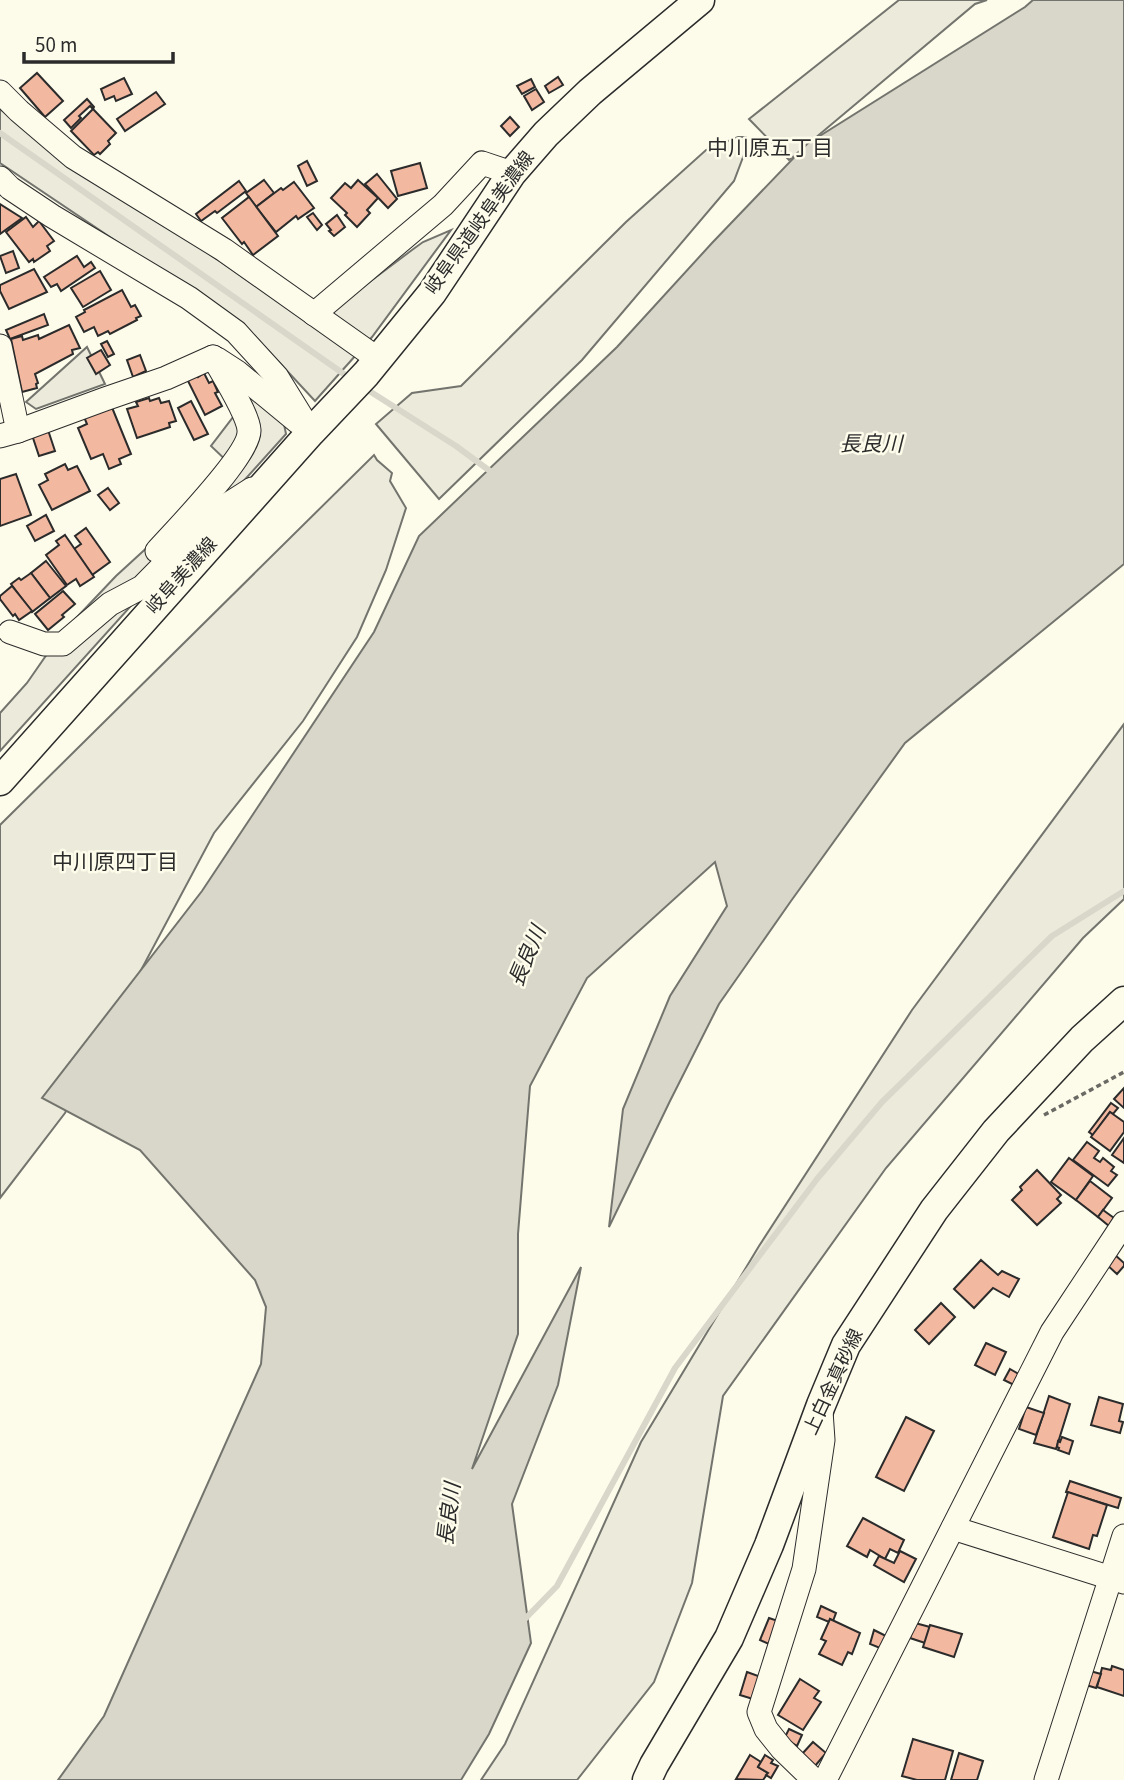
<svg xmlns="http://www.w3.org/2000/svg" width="1124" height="1780" font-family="'Source Sans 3','Noto Sans JP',sans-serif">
<rect width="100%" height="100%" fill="#fdfbea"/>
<g fill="#ecebdb" stroke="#74746e" stroke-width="2">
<path d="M899,0H987L975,4L789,160L749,119Z"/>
<path d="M0,109L312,325L412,250L423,242L451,230L372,337L315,401L251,332L0,163Z"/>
<path d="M738,137H746L748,144L734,181L582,360L439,499L376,424L412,393L461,386L626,222L706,150Z"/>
<path d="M87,347L105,384L36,409L26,402Z"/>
<path d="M237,385L283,419L286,434L0,751V713L27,683L61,634L116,576L234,468L211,446L233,417Z"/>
<path d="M374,455L377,460L392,473L390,481L406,508L386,570L357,637L303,721L214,833L65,1113L0,1198V825Z"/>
<path d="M1124,724V899L1083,938L886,1168L723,1396L692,1583L654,1682L577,1780H481L505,1744L641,1442L759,1246L912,1010Z"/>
</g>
<path fill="#d8d7c9" stroke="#74746e" stroke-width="2" d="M1033,0H1124V564L905,743L791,901L719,1004L670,1101L609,1227L623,1109L670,996L727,906L715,862L587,978L530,1086L518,1234V1334L472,1469L581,1267L558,1385L512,1504L531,1643L489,1734L461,1780H58L104,1716L261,1364L266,1307L255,1280L140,1150L42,1098L202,891L374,632L419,536L617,347L712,243L807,144L1025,7Z"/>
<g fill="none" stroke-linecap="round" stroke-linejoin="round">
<g stroke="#d8d7c9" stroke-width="6">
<path d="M0,133L351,379"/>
<path d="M363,387L456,446L494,474"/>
<path d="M523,1621L557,1586L675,1368L817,1179L882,1102L1052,936L1124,891"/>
</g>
</g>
<g fill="#f2b8a0" stroke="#2b2b2b" stroke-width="2">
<path d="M37,73L63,101L45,117L20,88Z"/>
<path d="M558,77L563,85L549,93L545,86Z"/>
<path d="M124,78L132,94L116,101L114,96L105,100L101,89Z"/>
<path d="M531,79L535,87L522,94L517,86Z"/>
<path d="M536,89L544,102L532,110L524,96Z"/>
<path d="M156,92L165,104L125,131L117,119Z"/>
<path d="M87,99L94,107L93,109L90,106L79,116L81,118L71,128L64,120Z"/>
<path d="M93,109L116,133L108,141L110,144L100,154L98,152L94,155L71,131Z"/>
<path d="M510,117L519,127L510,136L501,126Z"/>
<path d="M307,161L317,181L307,186L298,166Z"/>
<path d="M420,163L427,188L398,196L391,171Z"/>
<path d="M377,174L397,199L388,208L365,184Z"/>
<path d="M264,180L274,193L256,207L246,193Z"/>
<path d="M358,180L378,198L367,210L370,213L357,227L345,215L347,213L331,198L345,183L351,188Z"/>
<path d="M239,181L246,191L217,213L215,211L201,221L196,214Z"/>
<path d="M294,182L314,208L298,219L296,216L276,232L256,207L281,188L283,190Z"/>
<path d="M249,197L278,236L253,255L244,242L242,244L222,218Z"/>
<path d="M0,204L22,218L0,234Z"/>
<path d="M313,213L322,225L317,230L307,217Z"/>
<path d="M337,215L345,227L334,236L329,231L331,230L326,224Z"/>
<path d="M26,217L33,227L39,221L54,241L47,246L50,251L34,262L33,259L29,262L6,232Z"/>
<path d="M13,251L19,268L6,273L0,256Z"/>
<path d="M77,256L84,267L91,262L95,268L61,291L57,284L51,287L44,277Z"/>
<path d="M34,269L47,292L9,309L0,291V285Z"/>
<path d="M100,271L111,290L83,307L71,288Z"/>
<path d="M122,290L131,307L135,305L141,316L136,318L137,320L110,334L108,331L98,336L94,327L84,332L76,317L85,312L84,310Z"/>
<path d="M44,314L48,325L10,339L6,330Z"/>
<path d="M69,325L80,348L72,350L73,354L35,374L38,383L36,384L37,388L22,392L11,339L22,336L23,340L38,335L39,339Z"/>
<path d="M107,341L114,354L108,357L101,344Z"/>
<path d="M101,350L110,365L96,374L87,358Z"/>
<path d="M140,355L146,371L133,377L127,360Z"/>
<path d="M204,373L209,383L213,381L218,392L215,393L222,406L205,415L187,379L196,374L198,377Z"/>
<path d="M149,398L150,401L159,398L161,403L169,401L176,421L169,423L170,427L137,438L127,409L138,406L136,402Z"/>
<path d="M191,401L208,434L194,440L178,408Z"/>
<path d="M111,405L131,454L119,459L121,464L109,469L103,454L91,459L78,428L87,424L84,417Z"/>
<path d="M48,430L55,451L39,456L32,435Z"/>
<path d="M65,464L68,470L77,466L90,491L52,510L39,485L48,480L45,474Z"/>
<path d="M16,474L31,515L0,526V479Z"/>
<path d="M108,488L119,503L110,510L98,495Z"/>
<path d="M46,515L54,531L35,541L27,526Z"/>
<path d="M86,528L110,562L92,575L74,549L81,544L75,536Z"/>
<path d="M65,535L94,577L80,586L76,579L67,585L46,555L59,545L56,541Z"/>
<path d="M46,561L66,586L50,598L31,573Z"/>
<path d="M31,573L50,598L32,612L11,584L19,578L21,580Z"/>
<path d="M12,586L32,611L19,620L15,614L13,616L0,599V596Z"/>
<path d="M63,591L75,604L62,615L64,617L48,630L35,614Z"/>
<path d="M1124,1088V1108L1114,1099Z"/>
<path d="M1111,1103L1118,1108L1113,1114L1110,1112L1093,1135L1089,1132Z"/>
<path d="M1110,1112L1124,1122V1132L1110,1151L1091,1137Z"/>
<path d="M1124,1138V1163L1112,1155Z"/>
<path d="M1087,1142L1099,1151L1094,1158L1100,1162L1103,1158L1114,1167L1111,1171L1117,1175L1108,1186L1073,1160Z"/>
<path d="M1069,1158L1093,1176L1076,1200L1051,1182Z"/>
<path d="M1037,1170L1061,1195L1057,1199L1061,1203L1037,1225L1012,1200L1022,1190L1020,1187Z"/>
<path d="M1090,1181L1112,1198L1098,1217L1076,1200Z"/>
<path d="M1103,1210L1114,1218L1109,1226L1098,1217Z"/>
<path d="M1114,1254L1124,1263V1266L1117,1274L1106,1264Z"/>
<path d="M981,1260L998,1275L1002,1271L1019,1279L1009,1297L993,1288L974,1308L954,1289Z"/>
<path d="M941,1303L955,1317L929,1344L915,1330Z"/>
<path d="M986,1343L1006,1352L995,1375L975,1365Z"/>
<path d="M1010,1369L1022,1376L1016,1386L1004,1380Z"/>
<path d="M1049,1396L1070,1404L1056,1449L1034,1443Z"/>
<path d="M1099,1397L1123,1404L1119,1421L1123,1422L1120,1433L1091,1425Z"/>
<path d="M1026,1407L1044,1413L1036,1435L1019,1429Z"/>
<path d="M906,1417L934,1431L904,1491L876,1477Z"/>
<path d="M1062,1437L1073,1441L1069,1454L1058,1450L1059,1448L1057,1447L1058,1441L1060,1442Z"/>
<path d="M1070,1481L1121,1498L1118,1508L1066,1492Z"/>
<path d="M1068,1492L1107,1505L1097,1536L1093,1535L1089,1549L1053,1537Z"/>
<path d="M863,1518L904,1540L898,1553L890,1549L885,1559L870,1550L867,1557L847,1546Z"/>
<path d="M900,1551L916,1559L904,1582L874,1565L879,1556L894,1563Z"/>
<path d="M821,1606L836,1613L833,1621L830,1619L829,1622L817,1617Z"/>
<path d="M769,1618L781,1622L771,1645L760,1640Z"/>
<path d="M830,1619L860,1633L852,1654L848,1652L842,1665L819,1654L826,1641L821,1639Z"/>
<path d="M915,1623L930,1627L925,1643L910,1638Z"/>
<path d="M930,1625L962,1634L954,1657L923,1647Z"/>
<path d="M874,1630L886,1636L880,1648L870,1644Z"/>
<path d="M1112,1666L1124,1670V1696L1097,1687L1102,1668L1111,1670Z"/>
<path d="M1090,1671L1101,1674L1096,1688L1086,1685Z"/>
<path d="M747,1672L761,1677L753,1699L740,1695Z"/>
<path d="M800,1679L819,1691L814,1698L821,1702L803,1730L778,1715Z"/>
<path d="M789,1729L802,1735L797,1746L784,1739Z"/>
<path d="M913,1739L953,1751L945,1780H917L902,1776Z"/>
<path d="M813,1742L826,1753L815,1766L802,1754Z"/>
<path d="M959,1753L983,1761L977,1780H951Z"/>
<path d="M750,1755L761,1762L758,1767L768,1773L763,1780L736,1779Z"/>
<path d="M765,1755L773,1760L771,1763L778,1766L771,1778L766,1775L768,1773L758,1767Z"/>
</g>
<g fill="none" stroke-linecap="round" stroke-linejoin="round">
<g stroke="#2b2b2b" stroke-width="25">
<g id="minor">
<path d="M0,92L19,111L73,157L224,250L378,359"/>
<path d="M0,178L10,188L52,216L189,298L236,332L277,377L311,432"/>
<path d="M314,314L443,205L482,163L512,173"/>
<path d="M0,346L18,431"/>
<path d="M217,359L237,372L298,422"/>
<path d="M0,436L18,431L105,399L166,378L213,357"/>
<path d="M157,551C175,531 251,453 249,430C248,414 222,373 213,357"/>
<path d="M10,632L44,644H63L110,604L142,587L216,512L252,489"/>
<path d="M953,1528L1124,1582"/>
<path d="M814,1780L782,1749L766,1729L759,1712L804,1569L823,1440L821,1411"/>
<path d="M825,1780L1052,1332L1124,1223"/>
<path d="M1046,1780L1124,1536"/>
</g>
</g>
<g stroke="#2b2b2b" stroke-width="31">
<g id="major">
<path d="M0,781L311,432L366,374L432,293L512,173L546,134L590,92L700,0"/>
<path d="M647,1780L654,1765L729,1638L769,1545L821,1405L846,1345L934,1210L996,1131L1082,1039L1124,1001"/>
</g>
</g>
<path stroke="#6a6964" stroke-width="3.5" stroke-dasharray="5 3.5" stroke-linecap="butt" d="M1044,1115L1124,1072"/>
<use href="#minor" stroke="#fdfbea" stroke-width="23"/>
<use href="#major" stroke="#fdfbea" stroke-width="28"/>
</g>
<g text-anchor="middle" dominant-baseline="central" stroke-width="5" stroke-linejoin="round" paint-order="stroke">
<g font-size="19" fill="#2b2b2b" stroke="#fdfbea">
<text transform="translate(480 223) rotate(-54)">岐阜県道岐阜美濃線</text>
<text transform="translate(182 576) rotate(-48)">岐阜美濃線</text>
<text transform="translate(834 1382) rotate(-65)">上白金真砂線</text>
</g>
<g font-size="21" fill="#2b2b2b" stroke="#fdfbea">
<text x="770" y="148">中川原五丁目</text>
<text x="115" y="862">中川原四丁目</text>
</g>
<g font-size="21" font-style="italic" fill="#2b2b2b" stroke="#fdfbea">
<text x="871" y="444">長良川</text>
<text transform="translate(527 956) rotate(-67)">長良川</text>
<text transform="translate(449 1514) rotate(-83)">長良川</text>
</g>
</g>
<path d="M24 52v10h149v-10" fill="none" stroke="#2b2b2b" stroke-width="3.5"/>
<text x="35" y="52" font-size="21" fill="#2b2b2b" stroke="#fdfbea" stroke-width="5" paint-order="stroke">50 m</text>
</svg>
